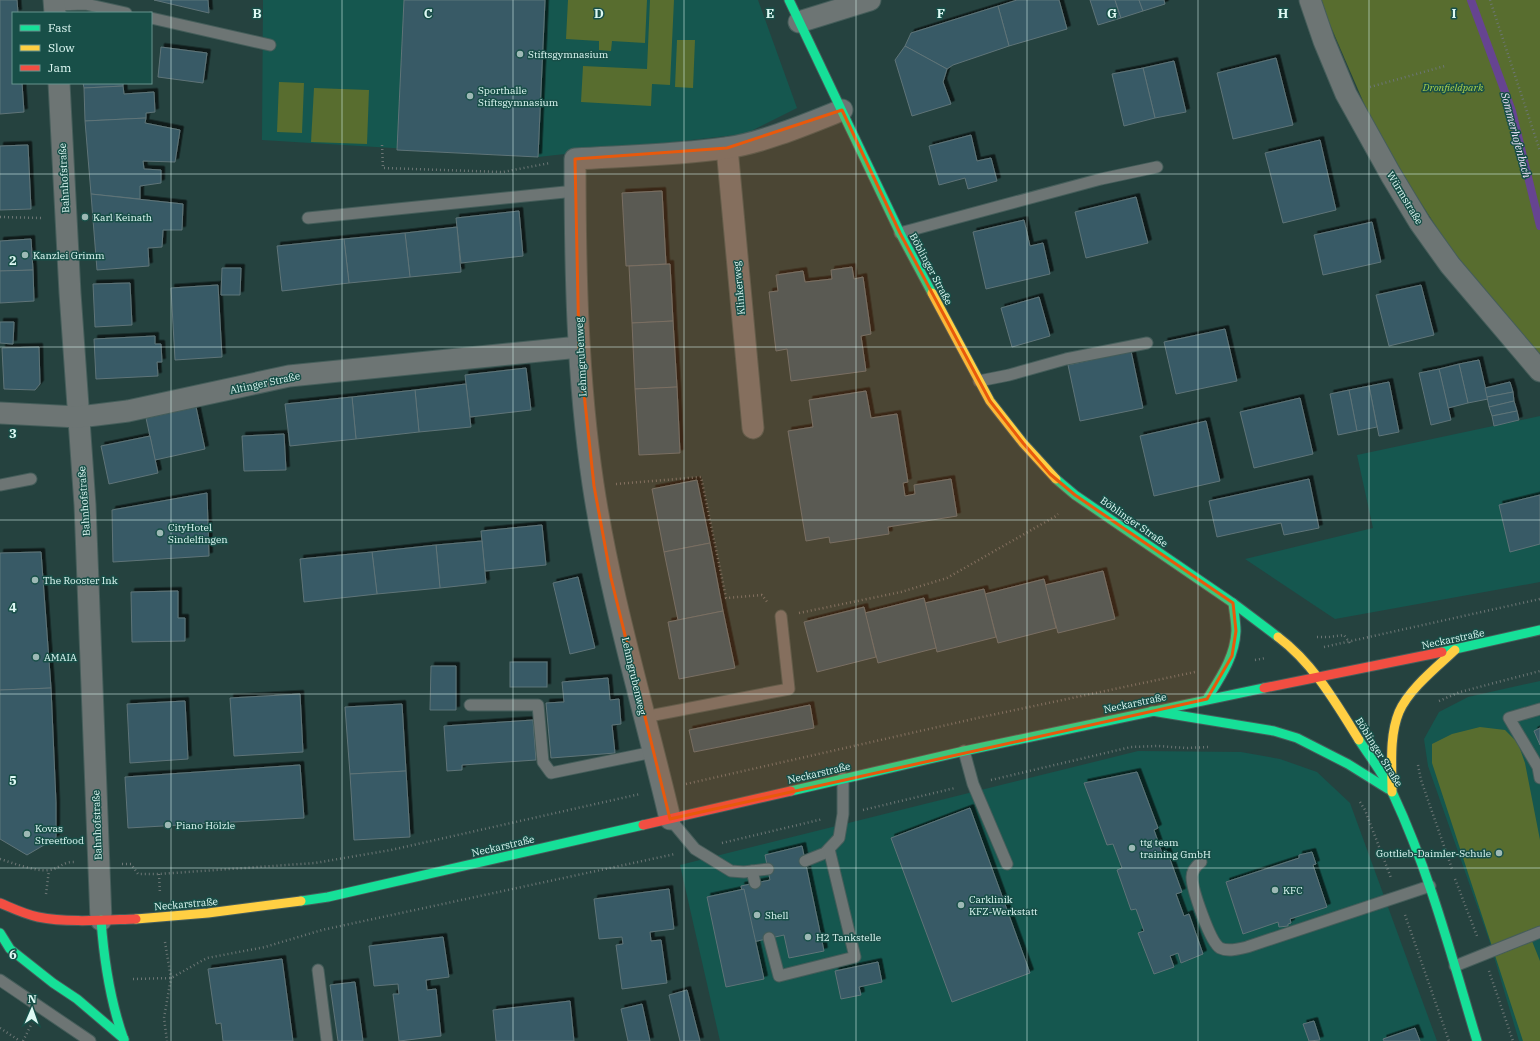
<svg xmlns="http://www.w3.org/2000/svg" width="1540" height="1041" font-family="'IBM Plex Serif',serif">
<defs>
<filter id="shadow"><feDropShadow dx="3.5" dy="-3.5" stdDeviation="0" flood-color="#0009"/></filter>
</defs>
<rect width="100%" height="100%" fill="#25423f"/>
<g fill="#15574f">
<path d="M263,0H758L797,108L745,134L538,157L262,140Z"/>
<path d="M1540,416V582L1335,619L1245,559L1373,528L1357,455Z"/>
<path d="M1540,681V1041H1519L1489,940L1428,766L1424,739L1439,712L1468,697Z"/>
<path d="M1138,751L1241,752L1280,759L1317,772L1350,803L1437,1041H720L680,865Z"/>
</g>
<g fill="#586d2f">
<path d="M568,0H647L645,43L612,41L611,51L599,50V41L566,39Z"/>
<path d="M650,0H674L670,85L652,84L651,106L581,102L583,66L647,69Z"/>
<path d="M1321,0H1540V358L1464,270L1412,189L1369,115L1328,20Z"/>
<path d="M677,40H695L693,88L675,87Z"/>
<path d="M279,82L304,83L302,133L277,132Z"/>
<path d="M314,88L369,90L367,144L311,142Z"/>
<path d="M1480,727L1505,730L1518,743L1525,763L1540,840V926L1528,931L1540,961V1041H1523L1432,763V744L1452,734Z"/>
</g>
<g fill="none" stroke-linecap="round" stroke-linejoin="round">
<path stroke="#664491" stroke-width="8" d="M1471,0L1512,111L1540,226"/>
</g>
<g fill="#375a66" stroke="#5f7478" filter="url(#shadow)">
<path d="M0,0H17L18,13H13V83H22L24,112L0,114Z"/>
<path d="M154,0H208L209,13Z"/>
<path d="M404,0H545L538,157L397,150Z"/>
<path d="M1017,0H1059L1067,29L1009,46L998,6Z"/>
<path d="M1090,0H1115L1121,18L1098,25Z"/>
<path d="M1115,0H1139L1143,11L1121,18Z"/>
<path d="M1139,0H1164L1165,4L1143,11Z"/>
<path d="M998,6L1009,46L953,65L947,69L905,46L911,33Z"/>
<path d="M905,46L947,69L943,82L951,104L912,116L895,60Z"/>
<path d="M161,47L207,53L203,83L158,77Z"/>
<path d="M1276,58L1293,125L1233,139L1217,73Z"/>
<path d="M1174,61L1186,112L1155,118L1143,68Z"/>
<path d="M1143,68L1155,118L1124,126L1112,74Z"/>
<path d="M83,83H123V86L84,88Z"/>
<path d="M123,86L124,94L154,92L155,112L146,113V118L85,121L84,88Z"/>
<path d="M146,118L145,123L180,130L175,162L143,161L144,169L161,170V183L140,186V199L91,194L85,121Z"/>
<path d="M971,135L977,161L991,158L997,181L968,189L965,178L939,185L929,146Z"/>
<path d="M1320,140L1336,210L1283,223L1265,153Z"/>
<path d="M28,145L31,209L0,210V146Z"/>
<path d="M662,191L666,264L626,266L622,193Z"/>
<path d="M91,194L183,204L182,230H163L162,247L148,248L149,266L97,270Z"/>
<path d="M1136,197L1148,243L1086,258L1075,212Z"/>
<path d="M519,211L523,256L461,263L456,218Z"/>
<path d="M1024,220L1030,246L1043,243L1050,274L986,289L973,232Z"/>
<path d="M1372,222L1381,262L1323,275L1314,235Z"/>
<path d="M457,227L461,272L410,277L405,233Z"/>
<path d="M405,233L410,277L349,283L344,239Z"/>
<path d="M31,239L33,270L0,271V241Z"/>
<path d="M344,239L349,283L282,291L277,246Z"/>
<path d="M670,264L673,321L632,323L629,266Z"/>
<path d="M852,267L854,279L863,277L871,334L861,336L866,371L791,381L787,349L776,351L769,292L778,291L776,275L803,271L805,282L832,279L831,270Z"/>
<path d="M222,268H241L240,295H221Z"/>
<path d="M33,270L34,301L0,303V271Z"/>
<path d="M130,283L132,325L95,327L93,284Z"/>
<path d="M218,285L222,357L175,360L171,288Z"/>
<path d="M1421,285L1434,335L1389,346L1376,295Z"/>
<path d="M1039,297L1050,336L1012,347L1001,308Z"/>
<path d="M673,321L677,387L635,389L632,323Z"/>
<path d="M0,322H14L13,344L0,343Z"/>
<path d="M1225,329L1237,381L1176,394L1164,342Z"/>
<path d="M155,336V344H161L162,362H157L158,376L96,379L94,339Z"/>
<path d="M39,347L40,384L35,390L4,389L2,348Z"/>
<path d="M1131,351L1143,408L1080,421L1068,365Z"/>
<path d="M1479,360L1488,399L1468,403L1459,364Z"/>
<path d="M1459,364L1468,403L1448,408L1439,369Z"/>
<path d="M526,368L531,410L470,417L465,375Z"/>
<path d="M1439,369L1451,420L1431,425L1419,373Z"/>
<path d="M1389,382L1399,432L1379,436L1369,386Z"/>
<path d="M1510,382L1513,392L1487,397L1485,388Z"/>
<path d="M466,384L471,427L419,432L415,390Z"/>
<path d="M1369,386L1377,427L1357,431L1349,390Z"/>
<path d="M677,387L680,453L639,455L635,389Z"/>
<path d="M415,390L419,432L356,439L352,397Z"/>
<path d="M1349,390L1357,431L1338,435L1330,394Z"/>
<path d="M866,391L871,418L897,414L908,482L903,483L905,496L915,494L914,485L951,479L957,516L888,527L889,534L830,543L829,537L806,541L788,431L813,427L809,400Z"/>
<path d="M1513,392L1514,401L1489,407L1487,397Z"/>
<path d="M352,397L356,439L290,446L285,404Z"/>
<path d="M1300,398L1313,454L1254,468L1240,412Z"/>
<path d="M1514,401L1517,411L1492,416L1489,407Z"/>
<path d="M196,407L205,449L155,460L146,418Z"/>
<path d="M1517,411L1519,420L1494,426L1492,416Z"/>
<path d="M1206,421L1220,481L1154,496L1140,436Z"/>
<path d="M284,434L286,470L244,471L242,436Z"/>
<path d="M150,436L158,473L109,484L101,446Z"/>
<path d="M1309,479L1319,528L1284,535L1281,523L1217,537L1209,501Z"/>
<path d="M697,480L710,543L664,552L652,489Z"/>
<path d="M207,493L209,556L113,562L112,510Z"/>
<path d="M1540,495V544L1510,552L1499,505Z"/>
<path d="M542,525L546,565L485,571L481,531Z"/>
<path d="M482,541L486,583L440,588L436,545Z"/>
<path d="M710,543L723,611L678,620L664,552Z"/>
<path d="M436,545L440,588L377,594L372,552Z"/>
<path d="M41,552L51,688L0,690V553Z"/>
<path d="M372,552L377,594L304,602L300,559Z"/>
<path d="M1103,571L1115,619L1058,633L1045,585Z"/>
<path d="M578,577L595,648L570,654L553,583Z"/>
<path d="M1044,579L1056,628L998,643L985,594Z"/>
<path d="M984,589L996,637L937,652L925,603Z"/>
<path d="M178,591V618H185V641L132,642L131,592Z"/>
<path d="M924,598L936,648L878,663L865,613Z"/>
<path d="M864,607L876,657L817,672L804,622Z"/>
<path d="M723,611L735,668L679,679L668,622Z"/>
<rect x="510" y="662" width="37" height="25"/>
<path d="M431,666H456V710H430Z"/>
<path d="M608,678L610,700L619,699L621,724L612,725L615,753L551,758L546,703L564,702L562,682Z"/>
<path d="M51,688L56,803V838L27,855L0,839V690Z"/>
<path d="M300,694L303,752L234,756L230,698Z"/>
<path d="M185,701L188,759L130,763L127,704Z"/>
<path d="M402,704L406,771L350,774L345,707Z"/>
<path d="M810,705L814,728L694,752L689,730Z"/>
<path d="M533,720L536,760L462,765V770L447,771L444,726Z"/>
<path d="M1540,728V745L1534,731Z"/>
<path d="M300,765L304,818L128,828L125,777Z"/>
<path d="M406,771L410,837L354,840L350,774Z"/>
<path d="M1137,772L1158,828L1154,830L1162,853L1167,851L1182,892L1176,894L1184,916L1189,914L1203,954L1181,963L1178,953L1170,956L1174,967L1154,974L1138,933L1144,931L1136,909L1131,910L1117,870L1122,868L1113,844L1107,845L1084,783Z"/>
<path d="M970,808L1030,973L952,1002L891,838Z"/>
<path d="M802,846L824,951L789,958L784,935L753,942L741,886L770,880L765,855Z"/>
<path d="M1312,852L1316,864L1313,865L1327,907L1290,919L1291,923L1288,924V926L1279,927L1278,922L1243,934L1226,882L1299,858V855Z"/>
<path d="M669,889L674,929L650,932L651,941L661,940L667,983L622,989L616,945L623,944L622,937L599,939L594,899Z"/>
<path d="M744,889L764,979L726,987L707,897Z"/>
<path d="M443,937L449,977L426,980L427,990L436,989L441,1036L399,1041L393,994H399L398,984L374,986L369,946Z"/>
<path d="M282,959L293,1041H223L221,1023L216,1024L208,969Z"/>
<path d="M878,962L882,982L859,987L861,995L841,999L835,971Z"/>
<path d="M355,982L363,1041H338L330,985Z"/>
<path d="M687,990L700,1041H680L669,995Z"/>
<path d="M570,1001L574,1041H496L493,1010Z"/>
<path d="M642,1004L650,1041H628L621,1009Z"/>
<path d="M1314,1021L1320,1040L1309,1041L1303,1024Z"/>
<path d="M1415,1028L1420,1041H1384L1383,1039Z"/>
</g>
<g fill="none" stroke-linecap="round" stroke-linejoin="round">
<g stroke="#455d5a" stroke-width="13">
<g id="lane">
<path d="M55,5L85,4L126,13"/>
<path d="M151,18L270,45"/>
<path d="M308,218L575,191"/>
<path d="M900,233L1101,179L1157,167"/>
<path d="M979,381L1009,375L1066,359L1147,343"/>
<path d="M0,485L31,479"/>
<path d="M470,705H538L543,762L551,773L653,752"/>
<path d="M1540,709L1509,718L1538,767L1540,778"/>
<path d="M644,717L789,689L781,616"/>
<path d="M964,751L973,784L1007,864"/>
<path d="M670,819L695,849L731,871L744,872L768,869"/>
<path d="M805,861L825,853L839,838L843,814V778"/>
<path d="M1201,862C1196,866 1192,871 1192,877C1192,889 1210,942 1220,948C1228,952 1239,949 1247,947L1430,886"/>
<path d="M752,871L755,883"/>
<path d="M769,938L779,976L855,957L829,849"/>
<path d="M1455,966L1540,932"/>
<path d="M318,970L327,1041"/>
<path d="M0,980L90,1041"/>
</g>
</g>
<g stroke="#455d5a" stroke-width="23">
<g id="street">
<path d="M54,0L55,13"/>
<path d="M1310,0L1324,41L1346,94L1391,175L1420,223L1450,265L1540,371"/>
<path d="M799,22L870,0"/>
<path d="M59,83L70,293L85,505L101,920"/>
<path d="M727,148L753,428"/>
<path d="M0,413L78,417L96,415L128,411L289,376L579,347"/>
<path d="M670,819C644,708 610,597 593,484C577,377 575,267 575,159C625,156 676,155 726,148C762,143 807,124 842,110"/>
</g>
</g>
<g stroke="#455d5a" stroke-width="11">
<g id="fast">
<path d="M789,0L900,233L932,293"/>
<path d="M1056,479L1075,495L1233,603L1278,637"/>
<path d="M1442,652L1540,630"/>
<path d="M1207,699C1220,678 1235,657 1236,631C1236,622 1234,612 1233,603"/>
<path d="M1152,711L1274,731L1297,738L1348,764L1388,789"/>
<path d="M1359,740C1370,757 1384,775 1393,794C1430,873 1452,958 1477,1041"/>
<path d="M791,791L964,751L1264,688"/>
<path d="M301,901L328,897L643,825"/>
<path d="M101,920C104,961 110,1001 124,1040"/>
<path d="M0,933L10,949L53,983L77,999L124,1039"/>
</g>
</g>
<g stroke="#455d5a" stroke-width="11">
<g id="slow">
<path d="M932,293L990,401L1023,443L1056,479"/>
<path d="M1278,637C1313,663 1336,703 1359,740"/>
<path d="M1392,792C1392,766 1389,736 1399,712C1409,689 1437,667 1455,650"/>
<path d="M136,919L208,913L301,901"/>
</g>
</g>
<g stroke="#455d5a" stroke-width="11">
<g id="jam">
<path d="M1264,688L1442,652"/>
<path d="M643,825L791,791"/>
<path d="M0,903C12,908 24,914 38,917C68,923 105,920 136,919"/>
</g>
</g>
<g stroke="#6c7675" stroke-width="2.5" stroke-dasharray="1 3" stroke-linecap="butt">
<path d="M1490,0L1540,151"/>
<path d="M1370,87L1445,66"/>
<path d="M382,145L383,168L503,172L550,163"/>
<path d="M0,217L42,218"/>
<path d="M616,484L701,477L726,598L762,595L768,603"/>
<path d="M799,613L901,592L947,578L1056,516L1058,514"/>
<path d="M1317,637H1329L1344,635L1350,643"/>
<path d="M1324,647L1540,599"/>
<path d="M1255,660L1266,658"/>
<path d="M1439,701L1460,692L1540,671"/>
<path d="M1418,765L1421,780L1452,869"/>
<path d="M991,780L1131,747L1158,746L1187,748L1208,747"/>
<path d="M686,784L982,717L1195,672"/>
<path d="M1360,802L1365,810L1391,878"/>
<path d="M863,810L955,788"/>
<path d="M722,843L823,819"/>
<path d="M0,859C13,863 36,872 49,870C60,869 62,861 76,862"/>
<path d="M122,864H131L138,874H159L315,863L391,850L640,794"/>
<path d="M159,874L160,894"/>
<path d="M1455,879L1477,936"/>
<path d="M46,894L49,870"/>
<path d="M1405,915L1449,1041"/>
<path d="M165,942L171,978L164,1018L167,1041"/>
<path d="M1489,971L1513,1041"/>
<path d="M133,979L171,978L207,958L265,947L322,930L675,854"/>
<path d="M0,1028L20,1041"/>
<path d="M23,1041L32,1023"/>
</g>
<use href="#lane" stroke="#6d7574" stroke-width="11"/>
<use href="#street" stroke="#6d7574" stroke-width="21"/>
<use href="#fast" stroke="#16e098" stroke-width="9"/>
<use href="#slow" stroke="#ffcf43" stroke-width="9"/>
<use href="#jam" stroke="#f24e42" stroke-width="9"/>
</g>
<path fill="#e8590c" fill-opacity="0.2" stroke="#e8590c" stroke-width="3" stroke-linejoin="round" d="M842,110L900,233L990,401L1023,443L1050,474L1075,495L1233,603L1236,631L1232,656L1207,699L670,819L611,578L594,486L579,347L575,159L727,148Z"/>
<path fill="none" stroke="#def9f4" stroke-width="1" stroke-opacity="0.55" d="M171,0V1041M342,0V1041M513,0V1041M684,0V1041M856,0V1041M1027,0V1041M1198,0V1041M1369,0V1041M0,174H1540M0,347H1540M0,520H1540M0,694H1540M0,868H1540"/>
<g fill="#9db9b5" stroke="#184f48" stroke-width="1.5">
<circle cx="520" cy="54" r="4"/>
<circle cx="470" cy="96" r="4"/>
<circle cx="85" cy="217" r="4"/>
<circle cx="25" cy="255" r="4"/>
<circle cx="160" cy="533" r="4"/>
<circle cx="35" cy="580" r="4"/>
<circle cx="36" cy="657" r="4"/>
<circle cx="168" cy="825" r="4"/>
<circle cx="27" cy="834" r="4"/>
<circle cx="1132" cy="848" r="4"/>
<circle cx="1499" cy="853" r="4"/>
<circle cx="1275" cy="890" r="4"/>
<circle cx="961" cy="905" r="4"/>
<circle cx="757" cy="915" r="4"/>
<circle cx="808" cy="937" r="4"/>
</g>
<g text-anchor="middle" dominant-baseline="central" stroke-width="3" stroke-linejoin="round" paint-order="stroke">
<g font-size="10" fill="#def9f4" stroke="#184f48" text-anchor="start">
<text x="528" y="54">Stiftsgymnasium</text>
<text x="478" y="90">Sporthalle<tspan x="478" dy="12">Stiftsgymnasium</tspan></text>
<text x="93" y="217">Karl Keinath</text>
<text x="33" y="255">Kanzlei Grimm</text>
<text x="168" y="527">CityHotel<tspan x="168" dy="12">Sindelfingen</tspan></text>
<text x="43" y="580">The Rooster Ink</text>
<text x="44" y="657">AMAIA</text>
<text x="176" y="825">Piano Hölzle</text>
<text x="35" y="828">Kovas<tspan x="35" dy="12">Streetfood</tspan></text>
<text x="1140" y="842">ttg team<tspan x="1140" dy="12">training GmbH</tspan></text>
<text x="1491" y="853" text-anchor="end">Gottlieb-Daimler-Schule</text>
<text x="1283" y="890">KFC</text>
<text x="969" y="899">Carklinik<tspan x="969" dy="12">KFZ-Werkstatt</tspan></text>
<text x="765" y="915">Shell</text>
<text x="816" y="937">H2 Tankstelle</text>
</g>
<g font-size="10" font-style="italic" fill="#add14a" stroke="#184f48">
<text x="1453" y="87">Dronfieldpark</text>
</g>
<g font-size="10" fill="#def9f4" stroke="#184f48">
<text transform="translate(64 178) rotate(-93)">Bahnhofstraße</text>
<text transform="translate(1405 198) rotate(59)">Würmstraße</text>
<text transform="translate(931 269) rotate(62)">Böblinger Straße</text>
<text transform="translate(739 288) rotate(-95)">Klinkerweg</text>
<text transform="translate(581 357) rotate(-93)">Lehmgrubenweg</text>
<text transform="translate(265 383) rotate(-12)">Altinger Straße</text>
<text transform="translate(84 501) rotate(-94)">Bahnhofstraße</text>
<text transform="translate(1134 522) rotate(35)">Böblinger Straße</text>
<text transform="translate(1453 639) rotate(-12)">Neckarstraße</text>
<text transform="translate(634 676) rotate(77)">Lehmgrubenweg</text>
<text transform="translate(1135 703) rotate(-12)">Neckarstraße</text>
<text transform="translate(1379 752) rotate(58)">Böblinger Straße</text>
<text transform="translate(819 773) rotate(-13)">Neckarstraße</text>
<text transform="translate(97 825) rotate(-92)">Bahnhofstraße</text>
<text transform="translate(503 846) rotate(-13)">Neckarstraße</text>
<text transform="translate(186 904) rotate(-5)">Neckarstraße</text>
</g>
<g font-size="11" font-style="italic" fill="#e8dff6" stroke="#184f48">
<text transform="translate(1516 135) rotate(75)">Sommerhofenbach</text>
</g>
</g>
<g font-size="13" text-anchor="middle" font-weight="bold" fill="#def9f4" stroke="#184f48" stroke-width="3" stroke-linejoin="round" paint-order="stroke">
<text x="257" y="18">B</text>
<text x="428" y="18">C</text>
<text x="599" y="18">D</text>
<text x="770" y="18">E</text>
<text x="941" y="18">F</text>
<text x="1112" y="18">G</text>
<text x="1283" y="18">H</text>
<text x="1454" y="18">I</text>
<text x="13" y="265">2</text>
<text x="13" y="438">3</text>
<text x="13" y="612">4</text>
<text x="13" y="785">5</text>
<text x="13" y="959">6</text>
</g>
<rect x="12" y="12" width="140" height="72" fill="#184f48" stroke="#67938d"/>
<rect x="20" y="25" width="20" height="6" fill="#16e098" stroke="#67938d"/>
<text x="48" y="32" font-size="12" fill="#def9f4">Fast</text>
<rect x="20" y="45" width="20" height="6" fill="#ffcf43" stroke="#67938d"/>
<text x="48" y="52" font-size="12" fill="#def9f4">Slow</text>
<rect x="20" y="65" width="20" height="6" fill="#f24e42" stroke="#67938d"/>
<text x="48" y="72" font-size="12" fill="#def9f4">Jam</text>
<g transform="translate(32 1009) rotate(2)" stroke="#184f48" stroke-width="3" paint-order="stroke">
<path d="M0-3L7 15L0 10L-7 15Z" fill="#def9f4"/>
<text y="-6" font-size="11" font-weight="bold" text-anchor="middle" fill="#def9f4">N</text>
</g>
</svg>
